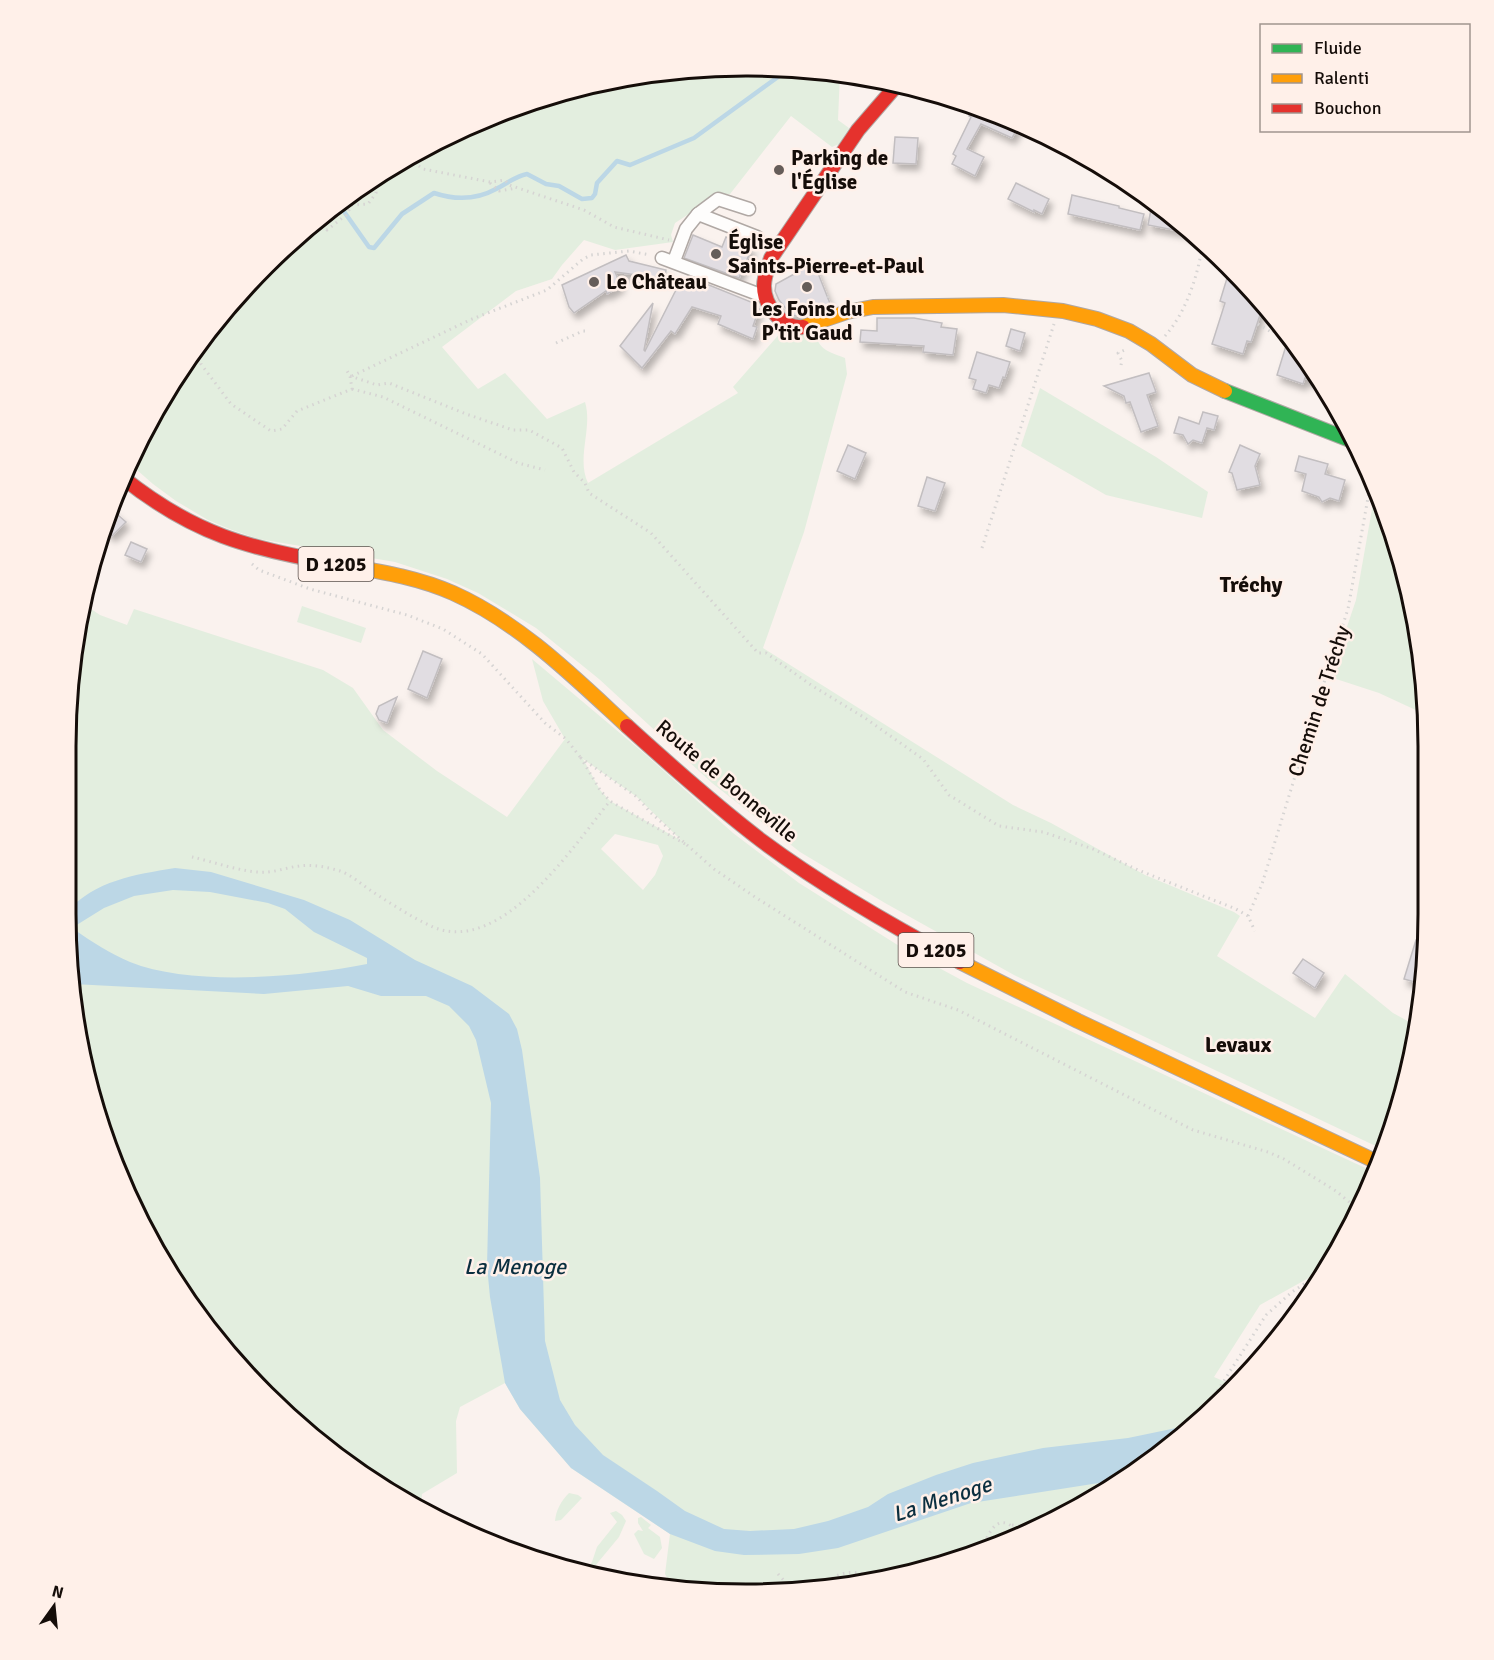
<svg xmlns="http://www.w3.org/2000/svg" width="1494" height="1660" font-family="Signika,sans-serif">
<defs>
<filter id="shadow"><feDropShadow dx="3.5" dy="6" stdDeviation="3" flood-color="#0004"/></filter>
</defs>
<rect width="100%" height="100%" fill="#faf2ee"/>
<g fill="#e3eedf" fill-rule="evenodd">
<path d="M703,67L840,73L838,120L849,128L839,144L832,147L791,116L730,194L718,195L675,223L671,235L673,242L615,250L584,240L562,265L552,279L516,291L442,347L478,389L505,373L547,419L585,402C593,428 576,458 588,483L738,393L733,387L782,331L814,332C820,351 828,351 845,358L847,374L804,532L763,648L1013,805L1051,823L1145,875L1234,912L1240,916L1217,956L1315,1018L1345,974L1393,1013L1415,1025L1405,1090L1382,1149L1014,975L885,903L800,852L712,783L599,679L536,628L478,593L447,579L395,562L259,539L232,530L208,520L176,501L153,484L129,463L157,406L235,298L333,207L446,136L571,89Z"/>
<path d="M1040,388L1156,457L1208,492L1202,518L1106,495L1021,446Z"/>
<path d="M1375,492L1405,571L1427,711L1420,712L1379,693L1330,677L1356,600Z"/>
<path d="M82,603L100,615L127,625L134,609L323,670L353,688L383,730L437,771L507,817L565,739L543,701L532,659L646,755L733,833L799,883L904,949L967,983L1374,1172L1358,1214L1323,1270L1260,1305L1214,1377L1230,1384L1162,1453L1048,1524L923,1571L747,1594L672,1587L665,1574L670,1534L571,1468L520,1409L505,1383L460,1407L456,1421L457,1473L422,1494L421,1508L332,1453L207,1328L136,1214L79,1046L66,913L67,703L79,614ZM583,759L637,797L682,841L610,801L600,790ZM615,834L658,845L663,856L655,875L643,890L601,849Z"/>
<path d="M302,606L366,628L361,643L297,622Z"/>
<path d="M569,1493L578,1495L582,1498L561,1520L555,1521C556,1510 561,1501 569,1493Z"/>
<path d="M616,1511L622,1515L626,1521L619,1537L590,1572L586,1571L592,1562L597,1547L617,1522L610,1513Z"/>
<path d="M641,1517L651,1525L648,1528L660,1537L662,1548L654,1559L644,1554L634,1534L638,1530L643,1531L638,1523V1518Z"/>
</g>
<path fill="#bcd7e6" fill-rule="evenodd" d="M175,868L211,872L304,900L350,920L415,960L472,986L509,1014L517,1029L522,1050L540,1178L545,1341L560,1400L575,1425L603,1455L657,1491L685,1511L724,1529L750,1531L794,1529L828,1521L868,1507L888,1494L936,1475L973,1463L1043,1448L1128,1438L1181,1427L1187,1428L1162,1453L1118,1480L971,1503L838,1548L799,1554L744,1555L715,1551L670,1534L571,1468L520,1409L505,1383L490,1297L487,1266L491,1103L476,1040L469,1026L449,1006L426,996H381L348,986L264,994L73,984L66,912C97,880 133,875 175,868ZM173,890L210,892L268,903L285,909L314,932L367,958V964C301,977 193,987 130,962C111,954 92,942 75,930V926L104,908L134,896Z"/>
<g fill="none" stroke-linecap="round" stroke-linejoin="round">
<path stroke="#bcd7e6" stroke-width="4.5" d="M338,203L369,247L374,248L402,214L434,193C455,200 476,200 496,189C506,184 516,176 527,174L546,184L559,186L582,199L592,198L595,194L597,183L617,161L630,165L694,138L782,74L790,70"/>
</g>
<g fill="#e1dde2" stroke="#c2bec0" stroke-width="1.5" filter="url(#shadow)">
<path d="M974,106L1019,126L1012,138L981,124L967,149L984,157L975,176L952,164L956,156L953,154L971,117L969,116Z"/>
<path d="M895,137L918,138L916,164L893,163Z"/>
<path d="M1016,183L1049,199L1042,214L1034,210V212L1008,199Z"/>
<path d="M1072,195L1119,206V208L1144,214L1140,230L1068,214Z"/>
<path d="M1152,204L1155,206L1195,234L1148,225Z"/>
<path d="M693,235L722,247L726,237L752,248L739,278L684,258Z"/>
<path d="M626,255L629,261L666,270L665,279L615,272L621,286L607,294L606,291L574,313L569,307L562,285Z"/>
<path d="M814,263L831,306L811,314L795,316L788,311L779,300L775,291L776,284Z"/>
<path d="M1228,275L1236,278L1263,306L1251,342L1247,341L1243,354L1212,344L1225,303L1220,301Z"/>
<path d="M680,282L704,283L756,304L759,309L753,326L757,327L753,339L718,324L721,316L692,307L675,334L671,331L642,368L620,346L653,303L644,350L645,351Z"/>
<path d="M877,318H914L942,323L941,327L957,329L953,355L923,352L924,346L860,342L861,330L877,331Z"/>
<path d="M1011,329L1025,333L1020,351L1006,346Z"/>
<path d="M1289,336L1318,383L1305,378L1303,384L1277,375Z"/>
<path d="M977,352L1010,362L1005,378L1003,377L999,388L989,385L986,393L973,389L976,380L969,378Z"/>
<path d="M1149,373L1156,392L1147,395L1158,426L1141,432L1130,402L1126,403L1124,396L1104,386Z"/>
<path d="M1203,412L1218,416L1214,430L1207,428L1202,443L1193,440L1188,444L1183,435L1174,433L1179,417L1199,424Z"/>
<path d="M848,445L866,453L855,479L837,471Z"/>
<path d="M1240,445L1260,454L1255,466L1260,485L1237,490L1232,473L1229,472Z"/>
<path d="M1299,456L1328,464L1325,474L1345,480L1339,501L1330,498L1322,502L1319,497L1302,491L1306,474L1295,471Z"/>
<path d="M927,477L945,483L935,511L918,506Z"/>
<path d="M111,509L126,522L112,536L105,529Z"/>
<path d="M131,542L147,549L141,562L125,555Z"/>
<path d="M423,651L442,659L427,698L408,689Z"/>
<path d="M397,697L387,723L379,720L376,714L379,706Z"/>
<path d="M1416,940L1427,943V958L1422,984L1404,979Z"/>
<path d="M1303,959L1324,973L1315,988L1293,973Z"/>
</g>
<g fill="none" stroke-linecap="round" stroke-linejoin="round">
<g stroke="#b0a8a4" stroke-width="15">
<g id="street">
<path d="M698,214L718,199L749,209"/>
<path d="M662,258L763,296"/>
<path d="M674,261L686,229L698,214L757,237"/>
</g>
</g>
<g stroke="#b0a8a4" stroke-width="16">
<path id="fast" d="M1225,391L1355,442"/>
</g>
<g stroke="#b0a8a4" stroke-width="16">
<g id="slow">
<path d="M803,327L847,312L873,307L1003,305L1063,311L1097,319L1129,331L1151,344L1192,375L1225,391"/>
<path d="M338,564C377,571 417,577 453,593C520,623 574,677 627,726"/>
<path d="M960,962L1078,1021L1377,1162"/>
</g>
</g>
<g stroke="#b0a8a4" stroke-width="16">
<g id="jam">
<path d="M803,327C782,329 764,305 764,286C764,276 768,267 771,258L858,130L896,86"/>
<path d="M122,477C193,534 249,549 338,564"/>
<path d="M627,726C671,766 715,805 762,841C824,887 892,926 960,962"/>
</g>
</g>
<g stroke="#d6d4d3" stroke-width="3" stroke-dasharray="1.5 4.5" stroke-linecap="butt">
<path d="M409,159L423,169L490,182L505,180L509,185L584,210L614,227L669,240"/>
<path d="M490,183L499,191L516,188"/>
<path d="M318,221L327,230L346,215L352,205L368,204L376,193L377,179"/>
<path d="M828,296L831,301"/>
<path d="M1258,324L1273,333L1276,321"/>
<path d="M1165,336C1187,311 1198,275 1203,242"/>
<path d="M556,343L583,331H587"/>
<path d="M197,352L201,364L231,404L271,431L282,429L297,411L352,389L350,376L346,369"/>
<path d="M1121,365L1122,361L1118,353L1127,349"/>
<path d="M350,376L377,385L389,383L466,414L513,430H529L562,448L574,472L585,483L589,493L651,533L758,653H766L811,685L865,718L923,759L949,795L999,826L1043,832L1093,849L1138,870L1236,909L1248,916L1255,931"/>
<path d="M352,376L472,319L547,290L583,259L591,255L629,251L650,255"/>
<path d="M352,389L383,397L518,463L545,470"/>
<path d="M982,548L1054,324"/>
<path d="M252,564L259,570L310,589L407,615L443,629L482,654L545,723L566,739L581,758"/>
<path d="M685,844L610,801L600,790L581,758L637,797L651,813L714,869L755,897L905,992L958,1010L1193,1130L1268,1152L1284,1159L1336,1191L1359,1210"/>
<path d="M192,857C215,862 246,874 268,872C279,871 289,867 299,866C312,864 327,867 340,871C351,875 360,883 370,890C390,903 411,917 433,927C502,956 574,845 610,801"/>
<path d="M1248,916L1262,884L1319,698L1348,609L1371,481"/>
<path d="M1211,1401L1266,1315L1292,1292L1322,1272"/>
<path d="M319,1440L343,1460"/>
<path d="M1012,1525L1035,1529"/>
<path d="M982,1549C990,1529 1000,1509 1020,1535"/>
<path d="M965,1555L982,1546"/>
<path d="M778,1574L791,1588"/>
<path d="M828,1583C837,1571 858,1569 870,1578"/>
</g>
<use href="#street" stroke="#fefdfc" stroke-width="12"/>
<use href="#fast" stroke="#30b455" stroke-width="14"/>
<use href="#slow" stroke="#ff9f0a" stroke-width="14"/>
<use href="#jam" stroke="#e5322d" stroke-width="14"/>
</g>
<g fill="#655d59" stroke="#fff0e9" stroke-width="2">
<circle cx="779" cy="170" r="6"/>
<circle cx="716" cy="254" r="6"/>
<circle cx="594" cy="282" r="6"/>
<circle cx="807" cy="287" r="6"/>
</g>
<g text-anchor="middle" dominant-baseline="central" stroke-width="5" stroke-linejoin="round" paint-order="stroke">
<g fill="#fff0e9" stroke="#5b514c" stroke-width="1.5">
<rect x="298.5" y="547" width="75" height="34" rx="4.5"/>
<rect x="898.5" y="933" width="75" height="34" rx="4.5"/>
</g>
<g font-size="20" font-weight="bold" fill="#150d09">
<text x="336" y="564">D 1205</text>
<text x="936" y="950">D 1205</text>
</g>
<g font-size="21" font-weight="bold" fill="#150d09" stroke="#fff0e9" text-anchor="start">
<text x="791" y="158">Parking de<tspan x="791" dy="24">l'Église</tspan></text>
<text x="728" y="242">Église<tspan x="728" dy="24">Saints-Pierre-et-Paul</tspan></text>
<text x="606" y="282">Le Château</text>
<text x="807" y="309" text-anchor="middle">Les Foins du<tspan x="807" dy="24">P'tit Gaud</tspan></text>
</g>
<g font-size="21" fill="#150d09" stroke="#fff0e9">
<text transform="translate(1319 701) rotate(-72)">Chemin de Tréchy</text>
<text transform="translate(727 781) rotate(40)">Route de Bonneville</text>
</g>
<g font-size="22" font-weight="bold" fill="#150d09" stroke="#fff0e9">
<text x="1251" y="584">Tréchy</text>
<text x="1238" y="1044">Levaux</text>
</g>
<g font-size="22" font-style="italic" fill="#0a2e3f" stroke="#fff0e9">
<text x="515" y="1266">La Menoge</text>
<text transform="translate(942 1499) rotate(-18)">La Menoge</text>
</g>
</g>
<path d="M0 0H1494V1660H0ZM746 76H748A670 670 0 0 1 1418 746V914A670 670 0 0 1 748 1584H746A670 670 0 0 1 76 914V746A670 670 0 0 1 746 76Z" fill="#fff0e9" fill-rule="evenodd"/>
<path fill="none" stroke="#150d09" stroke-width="3" d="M746 76H748A670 670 0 0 1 1418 746V914A670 670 0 0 1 748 1584H746A670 670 0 0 1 76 914V746A670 670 0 0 1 746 76Z"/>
<rect x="1260" y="24" width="210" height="108" fill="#fff0e9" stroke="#a1958f" stroke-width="1.5"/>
<rect x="1272" y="44" width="30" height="9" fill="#30b455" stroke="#a1958f" stroke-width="1.5"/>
<text x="1314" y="54" font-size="18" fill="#150d09">Fluide</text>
<rect x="1272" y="74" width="30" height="9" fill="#ff9f0a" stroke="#a1958f" stroke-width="1.5"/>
<text x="1314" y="84" font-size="18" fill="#150d09">Ralenti</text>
<rect x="1272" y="104" width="30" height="9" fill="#e5322d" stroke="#a1958f" stroke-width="1.5"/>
<text x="1314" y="114" font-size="18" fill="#150d09">Bouchon</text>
<g transform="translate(54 1606) rotate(15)" stroke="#fff0e9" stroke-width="4.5" paint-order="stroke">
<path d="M0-4.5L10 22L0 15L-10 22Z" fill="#150d09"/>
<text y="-9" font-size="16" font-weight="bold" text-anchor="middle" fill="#150d09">N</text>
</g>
</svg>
